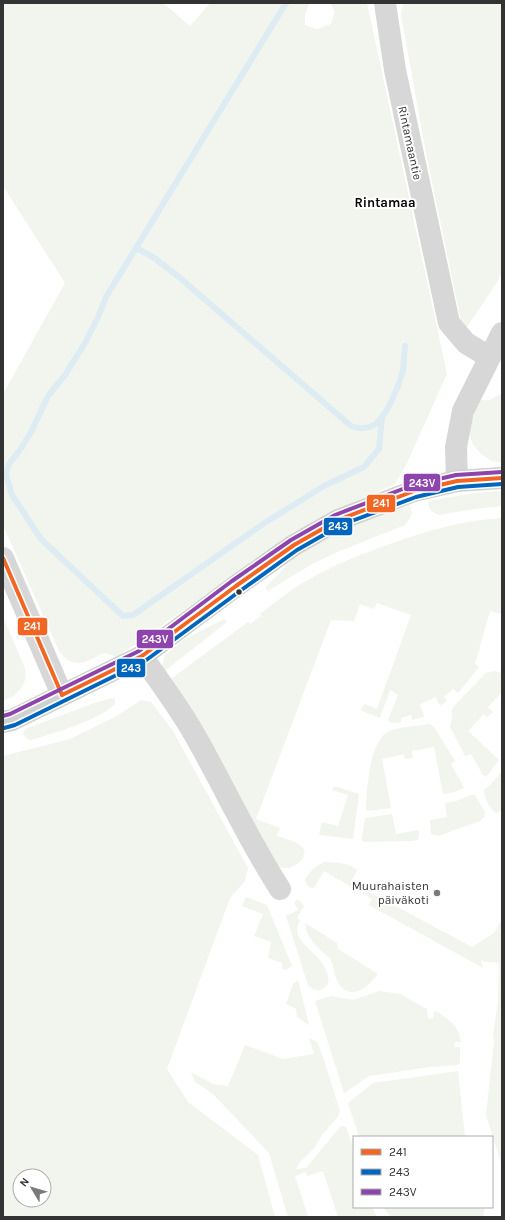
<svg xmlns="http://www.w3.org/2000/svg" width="505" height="1220" font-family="Karla,sans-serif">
<rect width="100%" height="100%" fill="#fff"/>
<g fill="#f1f5ed" fill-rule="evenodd">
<path d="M3,3H163L190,26L210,3H310L305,13V25L317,29L331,24L335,12L330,3H367L447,374L407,463L395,484L293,532L214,589L117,657L104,653C85,662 74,671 59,651L3,525V394L65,283L3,186Z"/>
<path d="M403,3H502V271L496,284L467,327L461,321L427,158L401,15Z"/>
<path d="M502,393V463L492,461L480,453L472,443L469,431L478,403L481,400H490Z"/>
<path d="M502,491V506L474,509L439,515C431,513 429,508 428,501L473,493Z"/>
<path d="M410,505L412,512L410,518L405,525L335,553L312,564L268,591L265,588L299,553L354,524Z"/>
<path d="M502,518V614L490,611L475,664L479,667L458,693L453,689L444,697L447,701L441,705L439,704L436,697L420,704L424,717L412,720L411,715L401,718V722C396,723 391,724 388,720L398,695L390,690L380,718L362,711L361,709L365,704L377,709L411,615L377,603L374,609L360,604L354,621L331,620L256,819L280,828L277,836C285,839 295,840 301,846C312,855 295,869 285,868C282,868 279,866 276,865L168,681L248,622L250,624L261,616L260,614C272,605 284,595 296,587C326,568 358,555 390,544C426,531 463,520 502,518Z"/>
<path d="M3,617L25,668L26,679L21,688L13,697L3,700Z"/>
<path d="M224,619L227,622L166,670H164L162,667L165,655L183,640Z"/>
<path d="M494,671L502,673V692L488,707L493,712L487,717L484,714L468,731L499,760L486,777L483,775L471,754L465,756L450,727L452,717L451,712L454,706L486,673Z"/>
<path d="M112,698L115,699V704C95,722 57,732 31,740L27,739L23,734L25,729L94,703Z"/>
<path d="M141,700L151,702L173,731L248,868L245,881L230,898L167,1069L188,1102L258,1155L275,1217H3V756L70,739L115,717ZM20,1176H44V1200H20Z"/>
<path d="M429,724L434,727L455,761L451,764L464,788L454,792L443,794L434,747L412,751L413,758L405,759L404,754L382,759L391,808L367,811L366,809C367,788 369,741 389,731C398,727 419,726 429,724Z"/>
<path d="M502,771V811L496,813C490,809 484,798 484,790L491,784Z"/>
<path d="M334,786L359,794L353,839L319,835L322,822L338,826L348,795L332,790Z"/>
<path d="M471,795H475L485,812L484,817L480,821L438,836L431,834L430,820L447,817L445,803L456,801Z"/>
<path d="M392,814L396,834L419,830V836L418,840L412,841L366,842L362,841V838L365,818Z"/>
<path d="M325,862C337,863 347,862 357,870L351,882L472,947L494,933L502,919V1166L486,1115L494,1041L493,1034L498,1002L499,963L481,961L483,968L369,905L372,899L324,871L314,888C308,888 307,885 305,880C310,871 315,866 325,862Z"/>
<path d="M246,897L267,905L292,966L286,970L282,969V963L268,958L271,942L254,936L263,914L242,906Z"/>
<path d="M297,900H299L304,906L297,918L300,920C288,940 316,950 323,965C326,970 330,978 328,983C325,992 313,992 308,985L286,916L298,910L294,902Z"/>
<path d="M305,923L337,943L338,949L378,974C369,986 351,1002 339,984C334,978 335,968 331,961C330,958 327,956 325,954C315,945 306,937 305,923Z"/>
<path d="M298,980L309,1025L297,1017L296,1009L286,1004L293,984Z"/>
<path d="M379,991L400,994L427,1009L428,1019L433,1018L434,1011L438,1012C450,1022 459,1025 461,1042H455L454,1047H460V1063L458,1065L430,1067L369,1076L344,1093L315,1001L331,996L354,1000Z"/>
<path d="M309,1038L317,1042L321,1051L340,1111L337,1118L322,1135L315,1147L301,1161L296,1169L306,1168L340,1127L342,1126L346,1127L354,1149V1207H372L377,1217H338L323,1171L307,1176L306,1172L295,1176L308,1217H288L272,1164L270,1154L213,1094L195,1082L191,1072L213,1084L228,1086L245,1045L283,1059L314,1054Z"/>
<path d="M458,1071L465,1137H359L348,1103L373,1083Z"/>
<path d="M383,1207H485L483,1217H391Z"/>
</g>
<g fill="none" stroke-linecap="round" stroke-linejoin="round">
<g stroke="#ddebf3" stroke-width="6">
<path d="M286,3L106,297L98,317L85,343L65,375L48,396L31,432L22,447L9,464L6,474L12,495L41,539L123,616L133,615L263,524L324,486L364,467L379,449L382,417"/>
<path d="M136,248L153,257L179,277L351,426C359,429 364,429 372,426C386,420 399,385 403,371C404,363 404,354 405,346"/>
</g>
<g stroke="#d7d7d7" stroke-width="22">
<path d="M385,3L395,70L449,323L466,343L489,357"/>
<path d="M3,558L62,695"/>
<path d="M142,656C159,681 178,706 193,732C223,784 247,838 280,889"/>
</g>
<path stroke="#d7d7d7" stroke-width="22" d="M457,481L456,447L463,411L502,333"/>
<path stroke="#d0d0d0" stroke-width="22" d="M3,722L12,720L142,656L236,586L294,545L338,520L414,491L457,481L502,478"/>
<g stroke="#fff" stroke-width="7">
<g id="bus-1">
<path d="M3,558L62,695"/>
<path d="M62,695L142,656L236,586L294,545L338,520L414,491L457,481L502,478"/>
</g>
</g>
<g stroke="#fff" stroke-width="7">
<path id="bus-2" d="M4,728L15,725L145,661L240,591L297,550L341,525L416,497L458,487L502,484"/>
</g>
<g stroke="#fff" stroke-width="7">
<path id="bus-3" d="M3,716L10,714L139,651L232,581L291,540L335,515L413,485L456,475L502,472"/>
</g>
<use href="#bus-1" stroke="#f26522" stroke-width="4"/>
<use href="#bus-2" stroke="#0065bd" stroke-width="4"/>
<use href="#bus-3" stroke="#8e44ad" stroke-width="4"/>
</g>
<circle fill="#333" stroke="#fff" stroke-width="1.5" cx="239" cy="592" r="3.5"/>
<circle fill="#7a7a7a" stroke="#fff" stroke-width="1.5" cx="437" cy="893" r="4"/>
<g text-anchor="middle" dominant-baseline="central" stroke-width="4" stroke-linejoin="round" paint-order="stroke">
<g font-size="12" fill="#333" stroke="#fff">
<text transform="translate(410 143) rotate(78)">Rintamaantie</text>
</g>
<g font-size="12" fill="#333" stroke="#fff" text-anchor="end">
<text x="429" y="886">Muurahaisten<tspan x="429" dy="14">päiväkoti</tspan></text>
</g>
<g font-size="13" font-weight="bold" fill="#000" stroke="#fff">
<text x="385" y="202">Rintamaa</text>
</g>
</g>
<g stroke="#fff" stroke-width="1.5">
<rect x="403" y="473" width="38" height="19" rx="4" fill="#8e44ad"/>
<rect x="366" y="494" width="30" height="19" rx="4" fill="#f26522"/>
<rect x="323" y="517" width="30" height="19" rx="4" fill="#0065bd"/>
<rect x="17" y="617" width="31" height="19" rx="4" fill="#f26522"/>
<rect x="136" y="629" width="38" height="20" rx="4" fill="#8e44ad"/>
<rect x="116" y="658" width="30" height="20" rx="4" fill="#0065bd"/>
</g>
<g font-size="11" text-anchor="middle" font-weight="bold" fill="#fff">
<text x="422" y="487">243V</text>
<text x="381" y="507">241</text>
<text x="338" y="530">243</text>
<text x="32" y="630">241</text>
<text x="155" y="643">243V</text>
<text x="131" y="672">243</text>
</g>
<rect width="505" height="1220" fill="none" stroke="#333333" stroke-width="8"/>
<rect x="353" y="1136" width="140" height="72" fill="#ffffff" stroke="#adadad"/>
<rect x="361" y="1149" width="20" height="6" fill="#f26522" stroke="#adadad"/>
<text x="389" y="1156" font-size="12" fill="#333333">241</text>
<rect x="361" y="1169" width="20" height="6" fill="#0065bd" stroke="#adadad"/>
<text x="389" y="1176" font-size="12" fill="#333333">243</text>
<rect x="361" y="1189" width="20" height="6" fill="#8e44ad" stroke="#adadad"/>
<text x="389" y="1196" font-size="12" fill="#333333">243V</text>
<g transform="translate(32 1188) rotate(308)"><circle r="19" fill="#ffffff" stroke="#adadad"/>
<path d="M0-3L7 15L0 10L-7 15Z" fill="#7a7a7a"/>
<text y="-6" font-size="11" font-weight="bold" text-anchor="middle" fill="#333333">N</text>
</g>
</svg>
